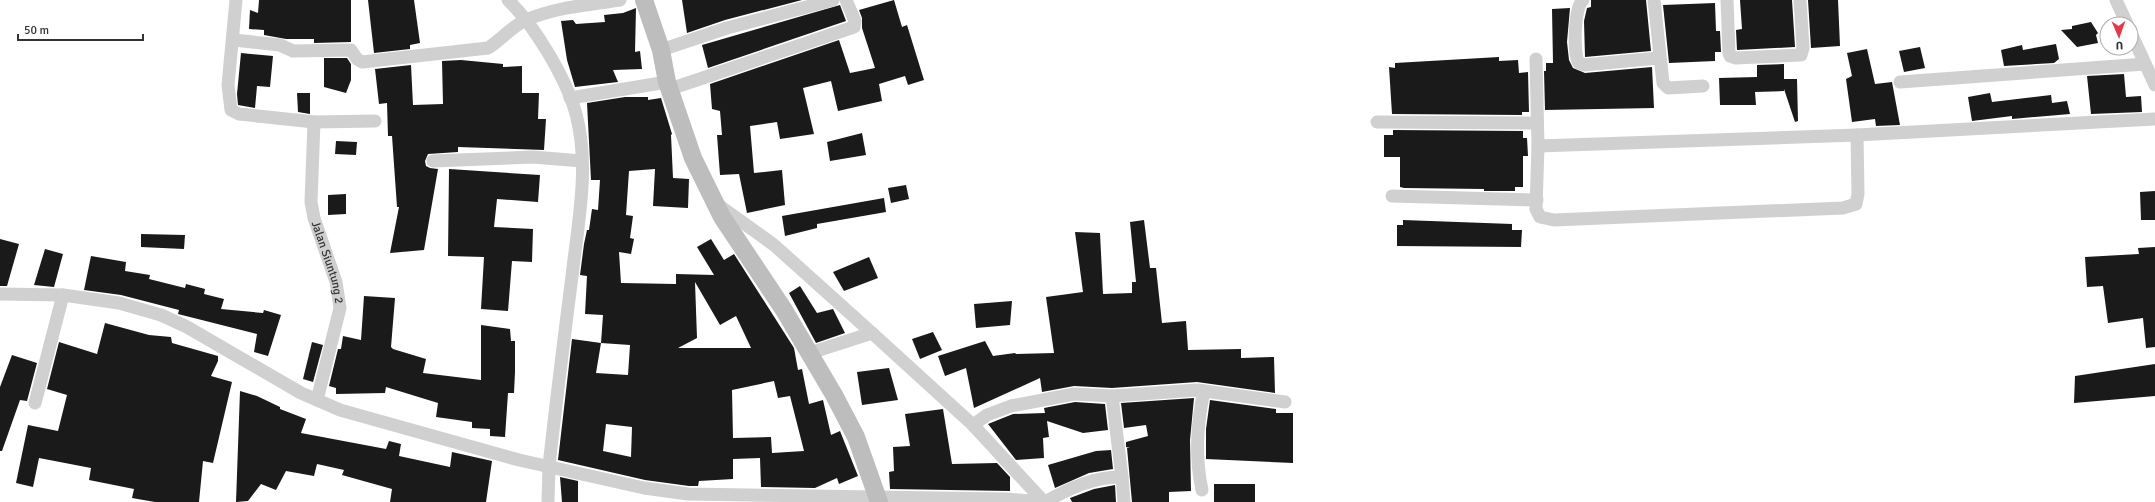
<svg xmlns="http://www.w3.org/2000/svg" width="2155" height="502" font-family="Signika,sans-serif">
<rect width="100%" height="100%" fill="#fff"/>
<g fill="#1a1a1a" fill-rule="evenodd">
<path d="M259,0H351V42L314,43V39H286L264,35V30L249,29L250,10L258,13Z"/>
<path d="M368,0H414L420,43L410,45V49L374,53Z"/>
<path d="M682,0H802L725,20L687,33Z"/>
<path d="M894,0L902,27L907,25L924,80L908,85L905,76L879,84L882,101L838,111L831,81L803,88L814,134L780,139L777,122L750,126L754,173L782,170L785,205L747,213L739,174L720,175L717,135H722L720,111L712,109L710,84L839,40L850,73L875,68L862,28V18L859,10Z"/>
<path d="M1591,0H1646L1651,51L1585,57L1584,21L1587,8L1591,7Z"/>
<path d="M1740,0H1792L1795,47L1737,50L1736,30L1742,29Z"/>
<path d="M1808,0H1838L1840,46L1811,48Z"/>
<path d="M1715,3L1716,31H1720L1721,52H1715V61L1669,63L1663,5Z"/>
<path d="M840,5L846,21L708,68L702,45Z"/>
<path d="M636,8L635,52L640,51L642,69L613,70L618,82L575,87L567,60L561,21L573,20L576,24L605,22L604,15L623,13Z"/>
<path d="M1570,8L1567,42L1569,60L1573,68L1585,73L1652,67L1654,108L1545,110L1544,71H1546V63H1553L1552,9Z"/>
<path d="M2091,22L2098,33L2096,35L2098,43L2077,47L2061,30L2072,29V26Z"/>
<path d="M2056,44L2059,59L2054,63L2004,66L2001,50L2022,45L2023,50Z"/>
<path d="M1920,47L1925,68L1904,72L1899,51Z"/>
<path d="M1867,49L1875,84L1892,82L1900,125L1876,126L1875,119L1852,122L1846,79L1852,76L1847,53Z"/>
<path d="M241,53L273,56L270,87L257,86L255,108L238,105L237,94Z"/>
<path d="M1499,57V61L1518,60L1519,73L1528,72L1529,112H1522V115L1392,114L1389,67L1395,68V63Z"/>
<path d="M324,58H347L351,64V80L346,93L324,87Z"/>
<path d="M461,60L503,64V67L522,66V93H539L538,119H546L544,150L458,147V152L428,154L425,161L426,166L430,168L438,169L424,250L390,253L399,207H397L392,136H388L387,103L379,104L375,69L411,65L413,105L443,104L442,61Z"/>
<path d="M1784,64V79H1797L1798,121L1795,122L1784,89V91L1755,92L1756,105H1720L1719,78L1757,77V65Z"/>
<path d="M2124,74L2126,97L2141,96L2142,112L2091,114L2087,76Z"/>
<path d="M297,93H310V114L298,112Z"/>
<path d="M1990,93L1992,102L2051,95L2052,103L2067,101L2070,114L2012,119V116L1972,121L1968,97Z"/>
<path d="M625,97H648V100L661,98L672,134L671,135L673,178L689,179L688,208L653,206L655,169L629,171L626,215L633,216L630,238L634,239L631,254L619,252L621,283L676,284V274L714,275L697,247L711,239L724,260L734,254L794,348L798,370L802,369L809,404L823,400L831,435L840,431L858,476L839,484L837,478L815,488L761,487L760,458L733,459V479L699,481L698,486H689L645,480L558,460L572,339L601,343L603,315L585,314L587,276L580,275L584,244L587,230H589L592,209L598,210L600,180H591L587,103ZM695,282L720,325L736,316L751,348H678L697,338ZM601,343L630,345L628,375L596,373ZM774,381L778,398L790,396L804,451L772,453L771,437L733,438L732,390ZM606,424L632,427L631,457L603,451Z"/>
<path d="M1393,130L1523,131V138H1527L1528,156H1523V187H1515V191H1484V189L1404,188L1400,187V157H1384V135H1393Z"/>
<path d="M862,133L866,155L830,161L827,142Z"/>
<path d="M336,141L357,142L356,155L335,154Z"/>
<path d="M449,169L540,175L538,202L497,199L494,227L533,229L532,262L512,261L508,311L481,309L484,257L448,256Z"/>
<path d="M906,185L909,199L891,203L888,188Z"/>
<path d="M2155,191V220H2141L2140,192Z"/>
<path d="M346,194V214L328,215V195Z"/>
<path d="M884,198L886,212L817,224V228L785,236L782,216Z"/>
<path d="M1144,220L1150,268H1156L1162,323L1186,321L1188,350L1241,349V358L1274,357L1275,393L1197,382L1112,388L1074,386L1042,392L1040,378L974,408L966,368L945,376L938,356L985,341L993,356L1015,353L1016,354L1054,353L1046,297L1083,292L1075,232L1100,233L1103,294L1132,293V282H1136L1130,222Z"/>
<path d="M1403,220L1512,224V230H1522L1521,247L1397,246V225H1403Z"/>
<path d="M141,234L185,235L184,249L141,247Z"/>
<path d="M0,239L19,244L7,286H0Z"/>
<path d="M2155,247V347L2146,348L2143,318L2108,323L2103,286L2087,287L2085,257L2139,254L2138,248Z"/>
<path d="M45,249L63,254L54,287L34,285Z"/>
<path d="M91,256L126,262L125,271L150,275L149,279L185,288L186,284L205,289L204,294L224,299L221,309L263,313L264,310L281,315L268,356L254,352L257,334L178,314L179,310L121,295L84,290Z"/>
<path d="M869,257L878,278L844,291L833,272Z"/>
<path d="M800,286L817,313L833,309L845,333L816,343L789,293Z"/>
<path d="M364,296L395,298L391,347L393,349L426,359L423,373L481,380V325L510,329L511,341H515V372L514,393H508L505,437L490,436V429L472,428V422L436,417L438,403L386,387L385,393L336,394V388L329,386L338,349H341L343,336L361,340Z"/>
<path d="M1012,301L1010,325L976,328L974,304Z"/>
<path d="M105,323L149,335L171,337L172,343L218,356V361L211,376L232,382L213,463L203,461L199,502H155L132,498L134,489L89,480L91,468L39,458L33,487L16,483L28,425L58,431L67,395L47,389L59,342L97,354Z"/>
<path d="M933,332L942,350L920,359L912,339Z"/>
<path d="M312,342L323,345L313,382L303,379Z"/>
<path d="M12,355L37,363L27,401L20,400L2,451H0V387Z"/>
<path d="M2155,364V396L2074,403L2075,376Z"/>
<path d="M889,368L898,400L862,405L857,372Z"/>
<path d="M240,391L257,396L280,407V409L306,419L301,433L386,449L389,441L401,444L399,456L450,467L452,452L492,461L486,502H390L392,489L342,475L344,470L317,464L314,476L286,471L276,490L261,484L248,501L236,502Z"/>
<path d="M1194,398L1190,440L1191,491L1169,492V502H1132L1127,448H1130L1126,447V442L1148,436L1146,425L1124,428L1121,403Z"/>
<path d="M1210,400L1276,409V413H1293V463L1206,459V429Z"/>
<path d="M1075,402L1105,404L1108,430L1083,433L1047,421L1049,437L1043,438L1044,458L1016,460L988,424L1013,414L1045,413L1044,408Z"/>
<path d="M943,409L952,464L997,463L1010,477V491L890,489L889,472L894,471L893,447L910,446L905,414Z"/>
<path d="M1111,450L1113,469L1089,473L1055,488L1048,465L1096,451Z"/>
<path d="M560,477L578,481V502H562Z"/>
<rect x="1214" y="484" width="41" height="18"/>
<path d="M1115,485L1116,502H1072L1070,498L1094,489Z"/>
</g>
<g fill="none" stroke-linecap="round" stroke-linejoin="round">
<g stroke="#d0d0d0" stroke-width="13">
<path d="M236,0L228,85L231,110L239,114L314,122L375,121"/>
<path d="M508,0C535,26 566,78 576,114C590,166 578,223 572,276C564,339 556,402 549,466L548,502"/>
<path d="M1583,0C1574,6 1573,55 1579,63L1584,65L1659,58"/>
<path d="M1654,0L1663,83L1668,88L1703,86"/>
<path d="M1727,0L1729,53L1730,56L1736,58L1801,55L1803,48L1800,0"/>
<path d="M2116,0L2127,24"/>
<path d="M2131,33L2155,85"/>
<path d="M234,40L280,45L293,51L351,50L357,59L362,62L488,48C501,40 512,26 526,20C556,7 589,5 620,0"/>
<path d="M661,50L727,28L833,0"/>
<path d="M1536,59L1538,146L1536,209L1540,217L1554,220L1843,208L1856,204L1858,194L1857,135L2155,119"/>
<path d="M1900,82L2145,64"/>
<path d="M670,89L854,27L855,21L846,0"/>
<path d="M570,98L667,82"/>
<path id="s1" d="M314,122L311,202L314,218L336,282L340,308L317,400"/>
<path d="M1377,122L1537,123"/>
<path d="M1538,146L1857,135"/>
<path d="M433,161L533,157L582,161"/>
<path d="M1392,196L1537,200"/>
<path d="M717,204L774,245L872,333"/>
<path d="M0,294L63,295L119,303L161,315L187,327L301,393L340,410L519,460L644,488L688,494L1007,499L1041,502"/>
<path d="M810,353L872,333L973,425L1044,502"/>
<path d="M1112,396L1122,477"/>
<path d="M35,403L63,295"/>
<path d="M973,425L987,415L1011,406L1074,394L1112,396L1197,390L1285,402"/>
<path d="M1202,490C1195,458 1197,423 1204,391"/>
<path d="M1045,502C1068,489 1095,476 1122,477L1124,502"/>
</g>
<path stroke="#bdbdbd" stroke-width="18" d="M644,0L661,50L667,82L693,158L722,217L784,310L834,395L856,437L879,502"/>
</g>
<g text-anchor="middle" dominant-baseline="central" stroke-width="4" stroke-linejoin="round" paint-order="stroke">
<g font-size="12" fill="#333" stroke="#fff">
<text stroke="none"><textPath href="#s1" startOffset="143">Jalan Siuntung 2</textPath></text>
</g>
</g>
<g transform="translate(2119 36) rotate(178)"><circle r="19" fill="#ffffff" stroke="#adadad"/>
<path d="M0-3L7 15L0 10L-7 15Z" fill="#e63946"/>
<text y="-6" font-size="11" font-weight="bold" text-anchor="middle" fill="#333333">U</text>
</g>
<path d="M18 34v6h125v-6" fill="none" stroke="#333333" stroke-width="2"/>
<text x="24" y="34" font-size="12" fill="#333333" stroke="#ffffff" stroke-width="3" paint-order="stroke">50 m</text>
</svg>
